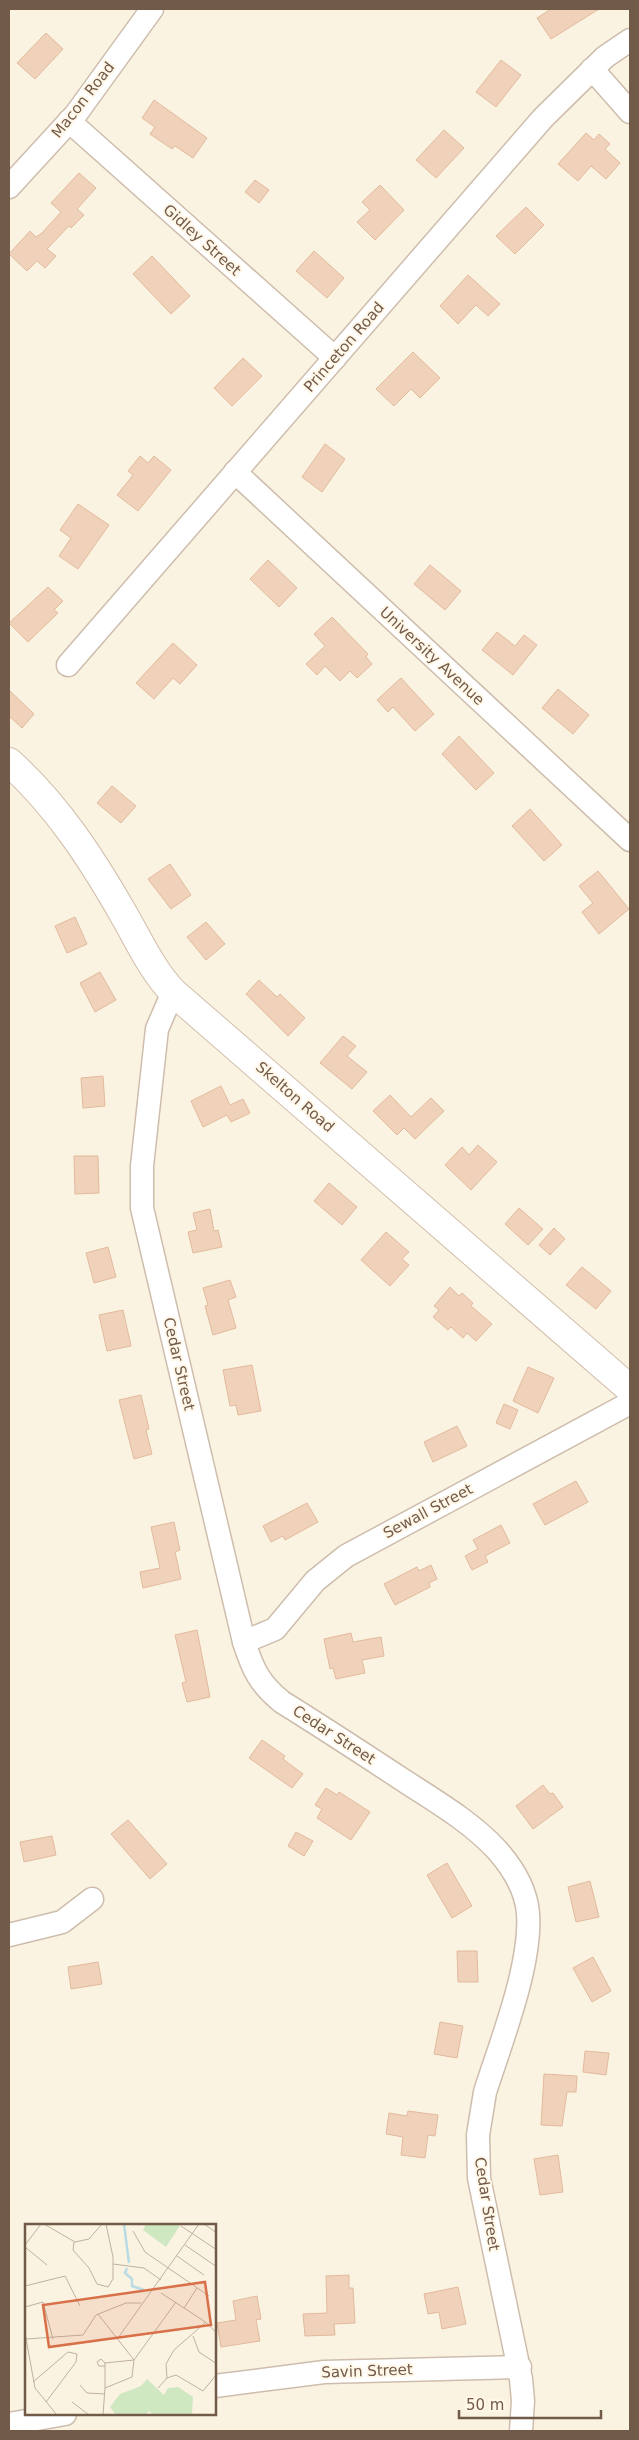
<svg xmlns="http://www.w3.org/2000/svg" width="639" height="2440" font-family="'DejaVu Sans',sans-serif">
<rect width="100%" height="100%" fill="#fbf3e2"/>
<g fill="#f0d2bb" stroke="#e2ba9c">
<path d="M551,9H599L551,39L537,18Z"/>
<path d="M46,33L63,49L35,79L17,63Z"/>
<path d="M501,60L521,75L496,107L476,92Z"/>
<path d="M154,100L207,138L193,158L175,146L172,149L150,134L155,127L142,118Z"/>
<path d="M444,130L464,148L436,178L416,160Z"/>
<path d="M586,133L594,140L599,134L610,144L605,149L620,163L606,179L591,166L578,181L558,164Z"/>
<path d="M79,173L96,188L77,209L84,215L71,228L69,226L47,249L56,256L45,268L37,261L27,271L9,254L30,231L36,237L42,233L61,212L51,203Z"/>
<path d="M255,180L269,190L259,203L245,192Z"/>
<path d="M380,185L404,210L375,240L357,222L370,210L362,202Z"/>
<path d="M526,207L544,225L515,254L496,236Z"/>
<path d="M314,251L344,278L327,298L296,271Z"/>
<path d="M152,256L190,296L171,314L133,274Z"/>
<path d="M468,275L500,304L488,316L476,305L458,324L440,306Z"/>
<path d="M413,352L440,378L420,398L411,389L394,406L376,389Z"/>
<path d="M243,358L262,376L232,406L214,388Z"/>
<path d="M325,444L345,459L322,492L302,477Z"/>
<path d="M140,456L148,463L154,456L171,470L138,511L117,495L133,475L128,471Z"/>
<path d="M78,504L109,525L78,569L59,556L71,538L60,530Z"/>
<path d="M268,560L297,588L279,607L250,579Z"/>
<path d="M430,565L461,591L445,610L414,584Z"/>
<path d="M48,587L63,601L54,610L58,613L28,642L9,623Z"/>
<path d="M332,617L368,654L366,657L372,664L357,678L350,671L340,681L325,666L317,675L306,664L325,646L314,634Z"/>
<path d="M497,632L515,646L524,635L537,645L513,675L482,650Z"/>
<path d="M173,643L197,665L180,684L173,678L154,699L136,683Z"/>
<path d="M401,678L434,714L415,731L393,707L388,712L377,700Z"/>
<path d="M558,689L589,715L573,734L542,708Z"/>
<path d="M9,690L34,714L22,728L9,716Z"/>
<path d="M459,736L494,773L476,790L442,754Z"/>
<path d="M112,786L136,806L121,823L97,803Z"/>
<path d="M530,809L562,845L544,861L512,826Z"/>
<path d="M170,864L191,895L171,909L148,879Z"/>
<path d="M598,871L629,909L599,934L582,912L593,903L579,886Z"/>
<path d="M75,917L87,944L67,953L55,926Z"/>
<path d="M206,922L225,944L206,960L187,937Z"/>
<path d="M100,972L116,1000L95,1012L80,983Z"/>
<path d="M259,980L277,997L280,994L305,1018L288,1036L246,994Z"/>
<path d="M343,1036L356,1046L347,1056L367,1072L352,1089L320,1063Z"/>
<path d="M103,1076L105,1106L83,1108L81,1078Z"/>
<path d="M221,1086L230,1105L243,1099L250,1113L231,1122L227,1115L203,1127L191,1101Z"/>
<path d="M390,1095L411,1117L431,1098L444,1111L415,1139L404,1128L397,1135L373,1111Z"/>
<path d="M478,1145L497,1162L471,1190L445,1165L462,1147L469,1155Z"/>
<path d="M74,1156H98L99,1193L75,1194Z"/>
<path d="M329,1183L357,1207L342,1225L314,1201Z"/>
<path d="M519,1208L543,1229L528,1245L505,1224Z"/>
<path d="M210,1209L214,1231L218,1230L222,1247L193,1253L188,1232L197,1230L193,1213Z"/>
<path d="M554,1228L565,1239L550,1255L539,1245Z"/>
<path d="M386,1232L409,1252L402,1259L409,1265L390,1286L361,1260Z"/>
<path d="M108,1247L116,1277L94,1283L86,1253Z"/>
<path d="M582,1267L611,1291L596,1309L566,1285Z"/>
<path d="M230,1280L236,1297L228,1300L236,1328L213,1335L205,1306L208,1305L203,1288Z"/>
<path d="M450,1287L459,1296L462,1293L473,1303L471,1306L492,1324L476,1341L467,1333L463,1338L451,1327L448,1330L433,1317L439,1310L434,1306Z"/>
<path d="M123,1310L131,1346L107,1351L99,1315Z"/>
<path d="M252,1365L261,1411L238,1415L236,1405L230,1406L223,1370Z"/>
<path d="M528,1367L554,1378L538,1413L513,1401Z"/>
<path d="M141,1395L149,1429L146,1430L152,1454L134,1459L119,1400Z"/>
<path d="M504,1404L518,1410L510,1429L496,1423Z"/>
<path d="M457,1426L467,1446L433,1462L424,1442Z"/>
<path d="M576,1481L588,1502L545,1525L533,1504Z"/>
<path d="M307,1503L318,1522L285,1540L283,1536L271,1542L263,1526Z"/>
<path d="M174,1522L180,1550L175,1552L181,1579L143,1588L140,1572L160,1568L151,1527Z"/>
<path d="M501,1525L510,1543L485,1556L488,1562L472,1570L465,1556L478,1549L473,1540Z"/>
<path d="M431,1565L437,1579L429,1583L430,1587L395,1605L384,1584L417,1567L419,1571Z"/>
<path d="M197,1630L210,1697L187,1702L182,1683L186,1682L175,1635Z"/>
<path d="M351,1633L353,1642L381,1637L384,1656L362,1660L365,1673L336,1679L333,1668L330,1669L324,1639Z"/>
<path d="M262,1740L285,1756L283,1759L303,1774L292,1788L249,1758Z"/>
<path d="M543,1785L550,1794L553,1793L563,1807L533,1829L516,1806Z"/>
<path d="M326,1788L337,1795L339,1792L370,1812L351,1840L317,1818L322,1809L315,1805Z"/>
<path d="M128,1820L167,1864L150,1879L111,1834Z"/>
<path d="M296,1832L313,1841L304,1856L288,1846Z"/>
<path d="M52,1836L56,1855L24,1862L20,1842Z"/>
<path d="M447,1863L472,1906L452,1918L427,1875Z"/>
<path d="M590,1881L599,1917L576,1922L568,1887Z"/>
<path d="M457,1951H477L478,1982H458Z"/>
<path d="M593,1957L611,1991L592,2002L573,1968Z"/>
<path d="M98,1962L102,1984L71,1989L68,1967Z"/>
<path d="M440,2022L463,2026L457,2058L434,2054Z"/>
<path d="M585,2051L609,2053L606,2075L583,2072Z"/>
<path d="M544,2074L577,2076L576,2092H567L562,2126L541,2125Z"/>
<path d="M408,2111L438,2115L435,2136L428,2135L425,2158L401,2155L403,2137L386,2134L389,2113L407,2116Z"/>
<path d="M558,2155L563,2192L540,2195L534,2159Z"/>
<path d="M349,2275V2288H353L355,2323L334,2324L335,2335L305,2336L303,2314L327,2313L326,2276Z"/>
<path d="M458,2287L466,2324L442,2329L439,2312L428,2314L424,2294Z"/>
<path d="M257,2296L261,2319L256,2320L260,2341L221,2347L217,2323L236,2320L233,2301Z"/>
</g>
<g fill="none" stroke-linecap="round" stroke-linejoin="round">
<g stroke="#cebdac" stroke-width="25">
<g id="street">
<path d="M592,69L630,112"/>
<path d="M69,121L335,358"/>
<path d="M9,187L76,114L152,9"/>
<path d="M235,472L630,840"/>
<path d="M68,665L543,118L605,57L630,40"/>
<path d="M173,992L157,1029L142,1166V1208L244,1642C253,1670 259,1683 282,1702C324,1728 365,1755 406,1782C437,1802 471,1822 497,1850C512,1867 526,1889 528,1913C532,1964 501,2042 485,2092L478,2135L479,2178L521,2379L523,2401L521,2431"/>
<path d="M244,1642L275,1629L315,1581L346,1556L630,1403"/>
<path d="M9,1935L62,1922L92,1899"/>
<path d="M215,2386L324,2372L520,2367"/>
<path d="M9,2424L65,2414"/>
</g>
</g>
<g stroke="#d1bdaa" stroke-width="30">
<path id="secondary" d="M9,762C57,805 92,859 124,915C139,941 152,970 173,992L630,1389"/>
</g>
<use href="#street" stroke="#fff" stroke-width="22"/>
<use href="#secondary" stroke="#fff" stroke-width="28"/>
</g>
<g text-anchor="middle" dominant-baseline="central" stroke-width="4" stroke-linejoin="round" paint-order="stroke">
<g font-size="15" fill="#725a49" stroke="#fff7e8">
<text transform="translate(83 100) rotate(-52)">Macon Road</text>
<text transform="translate(202 240) rotate(42)">Gidley Street</text>
<text transform="translate(344 347) rotate(-49)">Princeton Road</text>
<text transform="translate(432 656) rotate(43)">University Avenue</text>
<text transform="translate(295 1097) rotate(41)">Skelton Road</text>
<text transform="translate(179 1364) rotate(77)">Cedar Street</text>
<text transform="translate(428 1511) rotate(-28)">Sewall Street</text>
<text transform="translate(334 1735) rotate(33)">Cedar Street</text>
<text transform="translate(487 2204) rotate(81)">Cedar Street</text>
<text transform="translate(367 2371) rotate(-2)">Savin Street</text>
</g>
</g>
<g transform="translate(25 2224)">
<rect width="191" height="191" fill="#fbf3e2"/>
<path d="M121,0H156L141,23L118,6ZM122,155L139,171L143,164L153,163L168,173L167,191H128L124,187L121,191H91L85,183L95,170L116,162Z" fill="#cfe8c1"/>
<path fill="none" stroke="#b8dbe4" stroke-width="2.5" d="M99,0L104,39M102,44L100,49L107,55V62L119,66"/>
<path fill="none" stroke="#c0b1a0" stroke-width="1" d="M19,0L50,18L64,15L77,0M179,0L192,9M156,2L192,26M108,7L120,28L184,72M49,18L48,26L64,44L72,60L83,63L88,55V33L81,0M0,21L16,0M160,21L192,43M0,23L22,41M152,32L179,51M88,40L119,44L136,56M0,62L40,52L55,82M136,69L179,97L192,109M0,83L18,78L28,115M159,84L172,64M73,90L109,136M0,109L10,164L32,191M168,112L174,128L192,140M93,114L174,0M1,115L58,111L71,91L101,79H116M80,139L109,136M80,139L76,135L72,138L74,142H80M142,154L141,140L149,126L181,98M8,158L43,128L52,130L51,138L21,178M55,161L62,169L80,170M80,164V139M133,164L142,154L151,151L178,167L192,150M47,178L64,191M78,191L80,164L107,153L109,136L151,78"/>
<path fill="#d8704a" fill-opacity="0.15" stroke="#d8704a" stroke-width="2.5" d="M180,58L186,101L24,123L18,81Z"/>
<rect width="191" height="191" fill="none" stroke="#725a49" stroke-width="2.5"/>
</g>
<rect width="639" height="2440" fill="none" stroke="#725a49" stroke-width="20"/>
<path d="M459 2410v8h142v-8" fill="none" stroke="#725a49" stroke-width="2.5"/>
<text x="466" y="2410" font-size="15" fill="#725a49" stroke="#fff7e8" stroke-width="4" paint-order="stroke">50 m</text>
</svg>
